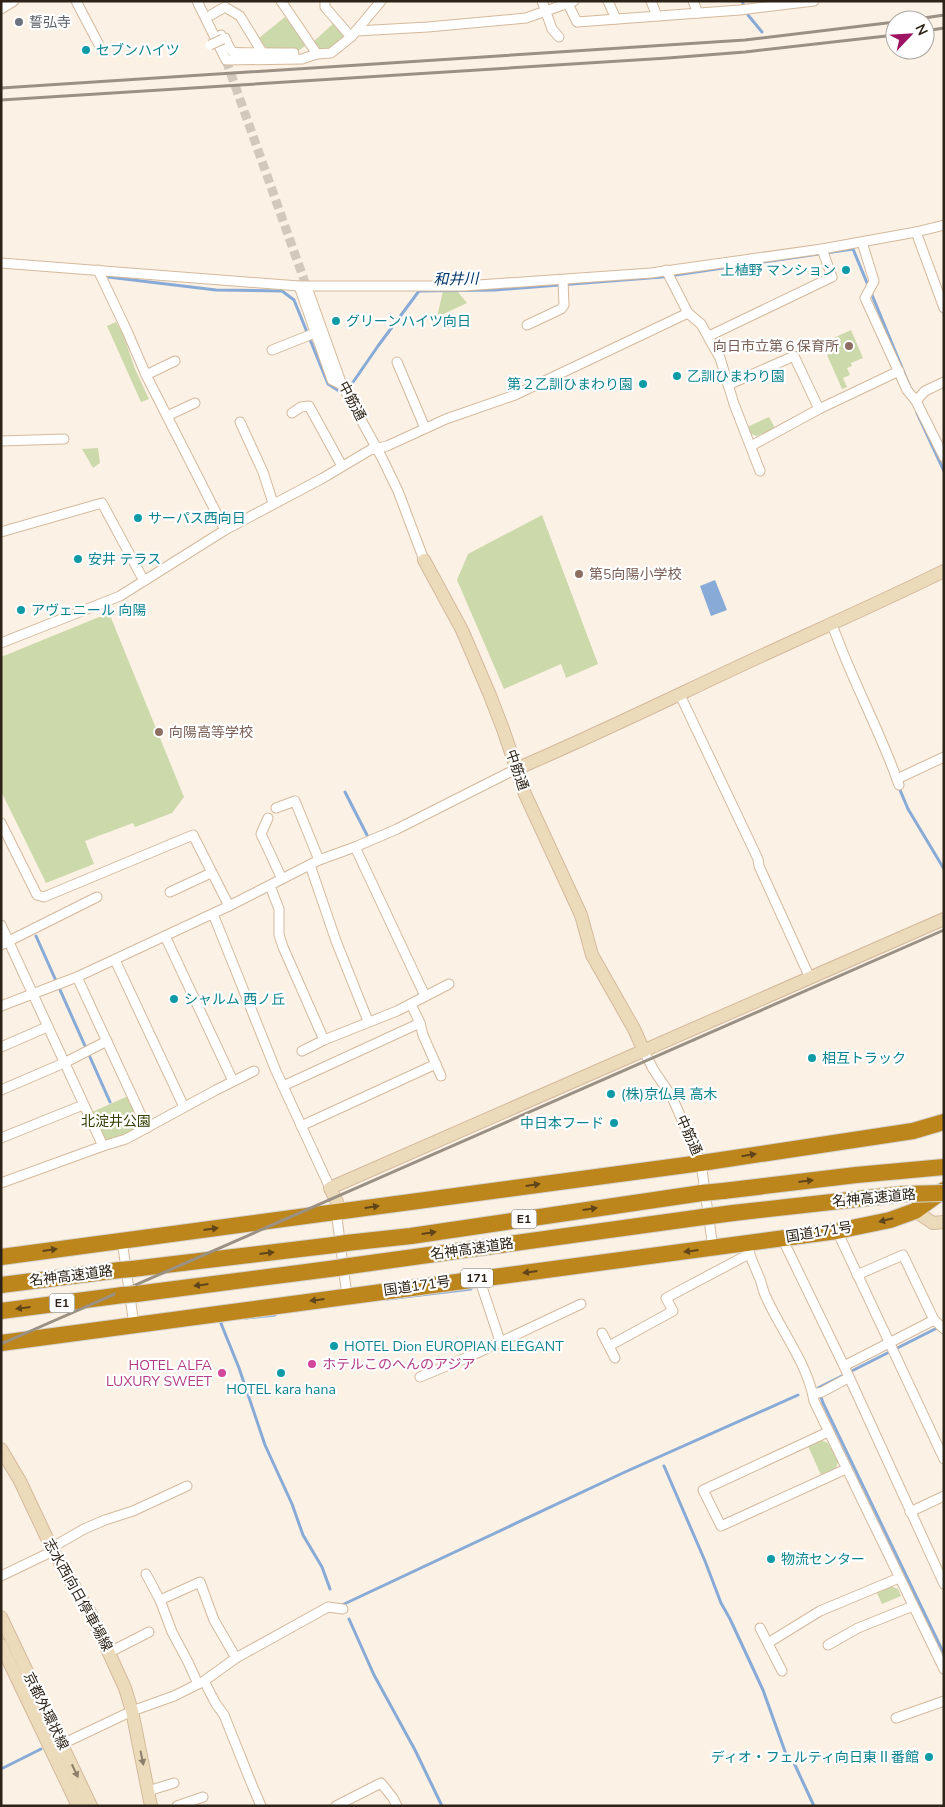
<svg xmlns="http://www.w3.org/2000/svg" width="945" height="1807" font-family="'Nunito Sans','Noto Sans JP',sans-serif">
<rect width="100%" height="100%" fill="#fcf1e5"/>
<g fill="#ccd9aa">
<path d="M285,17L305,43V46L298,51L267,49L259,38Z"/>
<path d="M335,22L344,33L343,38L328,50H320L313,42Z"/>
<path d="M446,290L458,292L467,303L437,317L443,291Z"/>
<path d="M116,322L123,334L135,369L149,399L141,402L107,326Z"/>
<path d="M851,330L863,358L851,363L852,366L847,368L850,375L843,378L847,387L842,389L827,355L835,352L829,340Z"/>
<path d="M769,417L775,428L757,436L750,434L747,427Z"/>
<path d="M98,448L100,463L93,468L82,449Z"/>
<path d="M542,515L598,664L566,678L561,664L504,689L457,580L468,554Z"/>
<path d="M109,613L184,797L172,813L135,827L133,823L85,841L94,864L46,883L1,791V657Z"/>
<path d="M128,1096L142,1128L111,1141L104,1138L92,1112Z"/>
<path d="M821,1440L828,1443L838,1462L836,1468L821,1475L808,1446Z"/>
<path d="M891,1586L898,1589L901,1596L882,1604L877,1593Z"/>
</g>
<path fill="#88aad7" d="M715,580L727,610L711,616L700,586Z"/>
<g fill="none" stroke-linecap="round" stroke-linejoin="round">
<g stroke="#88aad7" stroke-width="3">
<path d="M742,1L748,15L762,32"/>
<path d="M108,277L216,290L282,291L294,300L328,384L339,391L349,388L378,346L419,291L495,290L662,277L853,249L912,392"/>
<path d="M916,407L917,413L944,471"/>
<path d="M900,790L908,809L944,869"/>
<path d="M345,792L367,835"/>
<path d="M36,936L110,1102"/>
<path d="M387,1299L471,1289"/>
<path d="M246,1318L275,1315"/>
<path d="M223,1321H220L239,1368L265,1445L292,1504L303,1535L322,1567L330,1589"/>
<path d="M939,1327L818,1388L823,1403L944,1654"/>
<path d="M664,1466L705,1561L721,1603L730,1619L763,1690L787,1757L789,1761L794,1763L814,1806"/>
<path d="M342,1605L625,1472L798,1395"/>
<path d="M349,1619L374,1675L415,1750L442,1806"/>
<path d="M1,1769L41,1749"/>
</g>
<path stroke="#d2c8bc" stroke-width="9" stroke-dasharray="9 4.5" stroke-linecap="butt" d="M226,60L308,291"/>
<g stroke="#d4b99c" stroke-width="11">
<g id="street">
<path d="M76,1L98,43"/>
<path d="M197,1L226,60L302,59L317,54L331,53L351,37L381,1"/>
<path d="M281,1L317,54"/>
<path d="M325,1V7L351,37"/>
<path d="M542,1L552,29L559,37"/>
<path d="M608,1L616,19"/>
<path d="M651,1L657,16"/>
<path d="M693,1L698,13"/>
<path d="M568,4L577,22L740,10L814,1"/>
<path d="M1,9L14,1"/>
<path d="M211,15L225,7L240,16L262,52"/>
<path d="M356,31L428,27L526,18L574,1"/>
<path d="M221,35L223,39L225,38C227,42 229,49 233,52C236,53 286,53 294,53"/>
<path d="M916,232L944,308"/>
<path d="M862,242L874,281L865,298L907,390L916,401"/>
<path d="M1,263L299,286H464L651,273L822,249L916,232L944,225"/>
<path d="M98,270L127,331L146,375L225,530"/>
<path d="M666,270L688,313L701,324L720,358L734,404L760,471"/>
<path d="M299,286L332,380L342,385"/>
<path d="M309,293L342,385L382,458L398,491L424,560"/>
<path d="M527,325L561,309L564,305L563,280"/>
<path d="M709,336L832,277L822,249"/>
<path d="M272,350L315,333"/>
<path d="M397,362L425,428"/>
<path d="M146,375L175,361"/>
<path d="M944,382L925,391L916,401L944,457"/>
<path d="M728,385L794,356L819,409"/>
<path d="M292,413L301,407L309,406L342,466"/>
<path d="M167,416L195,403"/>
<path d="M240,422L263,472L273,503"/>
<path d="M1,441L64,439"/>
<path d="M751,446L819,409L899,371"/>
<path d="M1,532L102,503L144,581"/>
<path d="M832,624C851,679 880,730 899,785"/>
<path d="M1,643L120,596L225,530L323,478L370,450L387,446L446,419L515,395L688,313"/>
<path d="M680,695L758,859L759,866L810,978"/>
<path d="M897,779L944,757"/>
<path d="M276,808L295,801L319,860"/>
<path d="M268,818L261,834L282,879"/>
<path d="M1,823L37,895L44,897L193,835L229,906"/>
<path d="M355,847L425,996"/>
<path d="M310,865L336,941L368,1021"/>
<path d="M270,886L279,909V935L283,947L324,1040"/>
<path d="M170,892L211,873"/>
<path d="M213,914L276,1071L330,1188"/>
<path d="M1,925L103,1146"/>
<path d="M165,936L233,1081"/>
<path d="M1,945L97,897"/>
<path d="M115,960L184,1107"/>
<path d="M77,977L147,1128"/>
<path d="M1,1006L77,977L229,906L319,860L355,847L397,829L516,769"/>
<path d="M420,1023L423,1035L441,1076"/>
<path d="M1,1047L47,1027"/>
<path d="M302,1051L324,1040L397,1011L449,984"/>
<path d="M644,1051L653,1069L672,1097L701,1163L713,1248"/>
<path d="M283,1086L420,1023L411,1004"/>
<path d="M1,1090L64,1063L107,1041"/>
<path d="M301,1126L436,1064"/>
<path d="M1,1138L83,1105"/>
<path d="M1,1183L103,1146L126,1139L216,1090L254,1071"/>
<path d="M338,1212L337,1218L347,1296"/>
<path d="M837,1231L944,1459"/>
<path d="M782,1238L844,1366L944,1584"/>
<path d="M122,1240L134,1325"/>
<path d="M747,1243C749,1256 755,1267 760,1279C762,1285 763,1291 766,1297C781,1331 808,1364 814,1401L944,1669"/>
<path d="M857,1275L903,1255L934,1320L944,1329"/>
<path d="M479,1278L500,1341"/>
<path d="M602,1333L615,1358"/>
<path d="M609,1346L673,1311L666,1298L749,1254"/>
<path d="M844,1366L934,1320"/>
<path d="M420,1377L475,1354L581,1304"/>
<path d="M813,1394L822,1392L848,1378"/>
<path d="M828,1432L703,1490L721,1526L846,1469"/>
<path d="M910,1512L944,1496"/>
<path d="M51,1548L84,1529L105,1520L133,1511L187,1486"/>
<path d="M146,1574L160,1600"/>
<path d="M1,1576L53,1551"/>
<path d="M760,1628L782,1671"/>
<path d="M768,1643L820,1611L899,1578"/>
<path d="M828,1645L858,1628L913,1606"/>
<path d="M110,1652L149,1632"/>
<path d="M204,1681L216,1704L224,1715L252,1785L261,1806"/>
<path d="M198,1684L188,1662L172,1632L160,1600L200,1582L214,1620L236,1658"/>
<path d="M896,1718L944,1701"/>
<path d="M56,1747L132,1711L174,1696L204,1681L236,1658L328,1607L343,1609"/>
<path d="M148,1791L174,1783"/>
<path d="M177,1806L203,1797"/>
<path d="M336,1806L381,1783L393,1798L397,1806"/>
</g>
</g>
<g stroke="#d4b99c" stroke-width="14">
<g id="secondary">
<path d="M424,560L462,630L489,693L503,729L525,794L581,915L592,955L634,1029L644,1051"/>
<path d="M516,769C598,734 679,694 761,656C822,628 883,601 944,571"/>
<path d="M915,1211L933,1223L944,1222"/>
<path d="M338,1212L337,1202L330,1188L944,919"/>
<path d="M1,1449L20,1481L53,1551L92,1616L125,1688L132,1711L151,1806"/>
<path d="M1,1617L91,1806"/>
<path d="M1,1645L78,1806"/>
</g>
</g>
<g stroke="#d5d3d1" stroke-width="18">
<g id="highway">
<path d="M723,1191L856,1175L944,1167"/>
<path d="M733,1213L903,1194"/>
<path d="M346,1243L411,1236L702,1193"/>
<path d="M1,1257L701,1163L913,1131L944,1122"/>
<path d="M349,1266L703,1217"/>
<path d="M132,1269L334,1245"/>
<path d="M1,1285L120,1270"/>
<path d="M136,1294L337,1268"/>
<path d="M1,1311L123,1295"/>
<path d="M1,1343L837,1231L890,1220L915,1211L944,1190"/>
</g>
</g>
<use href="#street" stroke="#fff" stroke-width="9"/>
<use href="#secondary" stroke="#ebdbbb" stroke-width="12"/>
<use href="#highway" stroke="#bd861d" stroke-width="16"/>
<g stroke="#9a9084" stroke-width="3">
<path d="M911,20L944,15"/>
<path d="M925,31L944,28"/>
<path d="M1,88L745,40L895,22"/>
<path d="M1,100L668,58L745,52L895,35"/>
<path d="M1,1344L944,930"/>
</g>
<g stroke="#d4b99c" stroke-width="11" stroke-linecap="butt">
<path id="street-bridge" d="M210,45L223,39"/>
</g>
<g stroke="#d5d3d1" stroke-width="18" stroke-linecap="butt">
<g id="highway-bridge">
<path d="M702,1193L723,1191"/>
<path d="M903,1194L944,1193"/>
<path d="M703,1217L733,1213"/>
<path d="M334,1245L346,1243"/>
<path d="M337,1268L349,1266"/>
<path d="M120,1270L132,1269"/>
<path d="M123,1295L136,1294"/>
</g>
</g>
<use href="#street-bridge" stroke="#fff" stroke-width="9"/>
<use href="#highway-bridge" stroke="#bd861d" stroke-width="16"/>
</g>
<defs><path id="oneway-solid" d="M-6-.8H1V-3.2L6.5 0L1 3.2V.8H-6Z" transform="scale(1.25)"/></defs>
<g fill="#5f4519">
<use href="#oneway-solid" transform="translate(749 1155) rotate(-9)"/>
<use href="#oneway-solid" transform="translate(806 1181) rotate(-7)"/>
<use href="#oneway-solid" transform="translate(533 1185) rotate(-8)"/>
<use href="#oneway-solid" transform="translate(372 1207) rotate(-8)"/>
<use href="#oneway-solid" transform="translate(590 1209) rotate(-8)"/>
<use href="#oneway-solid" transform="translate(886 1220) rotate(166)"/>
<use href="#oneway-solid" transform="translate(211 1229) rotate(-8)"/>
<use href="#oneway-solid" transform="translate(429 1233) rotate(-8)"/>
<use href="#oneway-solid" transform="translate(50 1250) rotate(-8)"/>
<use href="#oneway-solid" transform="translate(691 1251) rotate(173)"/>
<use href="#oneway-solid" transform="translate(267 1253) rotate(-7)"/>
<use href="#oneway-solid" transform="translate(530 1272) rotate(173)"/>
<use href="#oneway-solid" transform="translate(201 1285) rotate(173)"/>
<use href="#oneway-solid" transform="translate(317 1300) rotate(173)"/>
<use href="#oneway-solid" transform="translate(23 1308) rotate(173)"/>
</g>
<g fill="#8c7e69">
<use href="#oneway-solid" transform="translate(142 1758) rotate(78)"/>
<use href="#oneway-solid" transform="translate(75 1771) rotate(65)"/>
</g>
<circle fill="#6b7280" stroke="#fff" stroke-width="2" cx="19" cy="22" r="5"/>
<g fill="#0f9aa8" stroke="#fff" stroke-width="2">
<circle cx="86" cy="50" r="5"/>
<circle cx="846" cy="270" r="5"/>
<circle cx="336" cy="321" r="5"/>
<circle cx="677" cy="376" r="5"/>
<circle cx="643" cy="384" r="5"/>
<circle cx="138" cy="518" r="5"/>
<circle cx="78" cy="559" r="5"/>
<circle cx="21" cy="610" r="5"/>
<circle cx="174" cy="999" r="5"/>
<circle cx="812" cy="1058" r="5"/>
<circle cx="611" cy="1094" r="5"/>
<circle cx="614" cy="1123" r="5"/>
<circle cx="334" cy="1346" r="5"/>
<circle cx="281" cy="1373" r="5"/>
<circle cx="771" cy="1559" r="5"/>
<circle cx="929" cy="1757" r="5"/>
</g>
<g fill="#8d6e63" stroke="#fff" stroke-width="2">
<circle cx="849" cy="346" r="5"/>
<circle cx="579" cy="574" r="5"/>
<circle cx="159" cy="732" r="5"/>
</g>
<g fill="#d1479c" stroke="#fff" stroke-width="2">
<circle cx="312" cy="1364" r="5"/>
<circle cx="222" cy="1373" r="5"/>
</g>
<g text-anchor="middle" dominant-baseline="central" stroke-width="4.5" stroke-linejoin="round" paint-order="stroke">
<g fill="#fff" stroke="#6b645d" stroke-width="1">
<rect x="511.5" y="1209.5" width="25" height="19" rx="4"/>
<rect x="461" y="1268.5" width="32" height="19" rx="4"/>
<rect x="49.5" y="1293.5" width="25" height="19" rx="4"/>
</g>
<g font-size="12" font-weight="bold" fill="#2c2217">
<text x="524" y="1219">E1</text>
<text x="477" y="1278">171</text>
<text x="62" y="1303">E1</text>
</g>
<g font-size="14" fill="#5b616d" stroke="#fff" text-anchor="start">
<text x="29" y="22">誓弘寺</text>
</g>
<g font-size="14" fill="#0d838f" stroke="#fff" text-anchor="start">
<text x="96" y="50">セブンハイツ</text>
<text x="836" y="270" text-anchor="end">上植野 マンション</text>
<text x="346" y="321">グリーンハイツ向日</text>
<text x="687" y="376">乙訓ひまわり園</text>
<text x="633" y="384" text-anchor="end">第２乙訓ひまわり園</text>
<text x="148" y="518">サーパス西向日</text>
<text x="88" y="559">安井 テラス</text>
<text x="31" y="610">アヴェニール 向陽</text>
<text x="184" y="999">シャルム 西ノ丘</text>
<text x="822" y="1058">相互トラック</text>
<text x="621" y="1094">(株)京仏具 高木</text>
<text x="604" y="1123" text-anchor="end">中日本フード</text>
<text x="344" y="1346">HOTEL Dion EUROPIAN ELEGANT</text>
<text x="281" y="1389" text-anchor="middle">HOTEL kara hana</text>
<text x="781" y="1559">物流センター</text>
<text x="919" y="1757" text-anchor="end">ディオ・フェルティ向日東Ⅱ番館</text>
</g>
<g font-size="14" fill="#785e54" stroke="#fff" text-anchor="start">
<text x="839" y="346" text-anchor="end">向日市立第６保育所</text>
<text x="589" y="574">第5向陽小学校</text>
<text x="169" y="732">向陽高等学校</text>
</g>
<g font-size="14" fill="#2c2217" stroke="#fff">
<text transform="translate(352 401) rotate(62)">中筋通</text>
<text transform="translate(517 770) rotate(71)">中筋通</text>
<text transform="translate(689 1135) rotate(66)">中筋通</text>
<text transform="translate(874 1198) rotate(-5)">名神高速道路</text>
<text transform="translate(819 1232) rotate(-9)">国道171号</text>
<text transform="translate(472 1249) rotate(-8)">名神高速道路</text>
<text transform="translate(71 1276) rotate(-7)">名神高速道路</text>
<text transform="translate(417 1286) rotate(-8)">国道171号</text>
<text transform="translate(78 1595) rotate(61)">志水西向日停車場線</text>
<text transform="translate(46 1711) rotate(64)">京都外環状線</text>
</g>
<g font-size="14" fill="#333e00" stroke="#fff">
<text x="116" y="1121">北淀井公園</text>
</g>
<g font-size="14" fill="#b23c85" stroke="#fff" text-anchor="start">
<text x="322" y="1364">ホテルこのへんのアジア</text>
<text x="212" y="1365" text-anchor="end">HOTEL ALFA<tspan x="212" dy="16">LUXURY SWEET</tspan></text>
</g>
<g font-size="15" font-style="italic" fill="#023469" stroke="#fff">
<text transform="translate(456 279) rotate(-1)">和井川</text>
</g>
</g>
<rect width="945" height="1807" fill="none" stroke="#2c2217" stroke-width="5"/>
<g transform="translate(910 35) rotate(65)"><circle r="24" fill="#ffffff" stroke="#aba7a2"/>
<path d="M0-4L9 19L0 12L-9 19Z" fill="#9d1462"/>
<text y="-8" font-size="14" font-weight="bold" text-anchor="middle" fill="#2c2217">N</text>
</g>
</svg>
